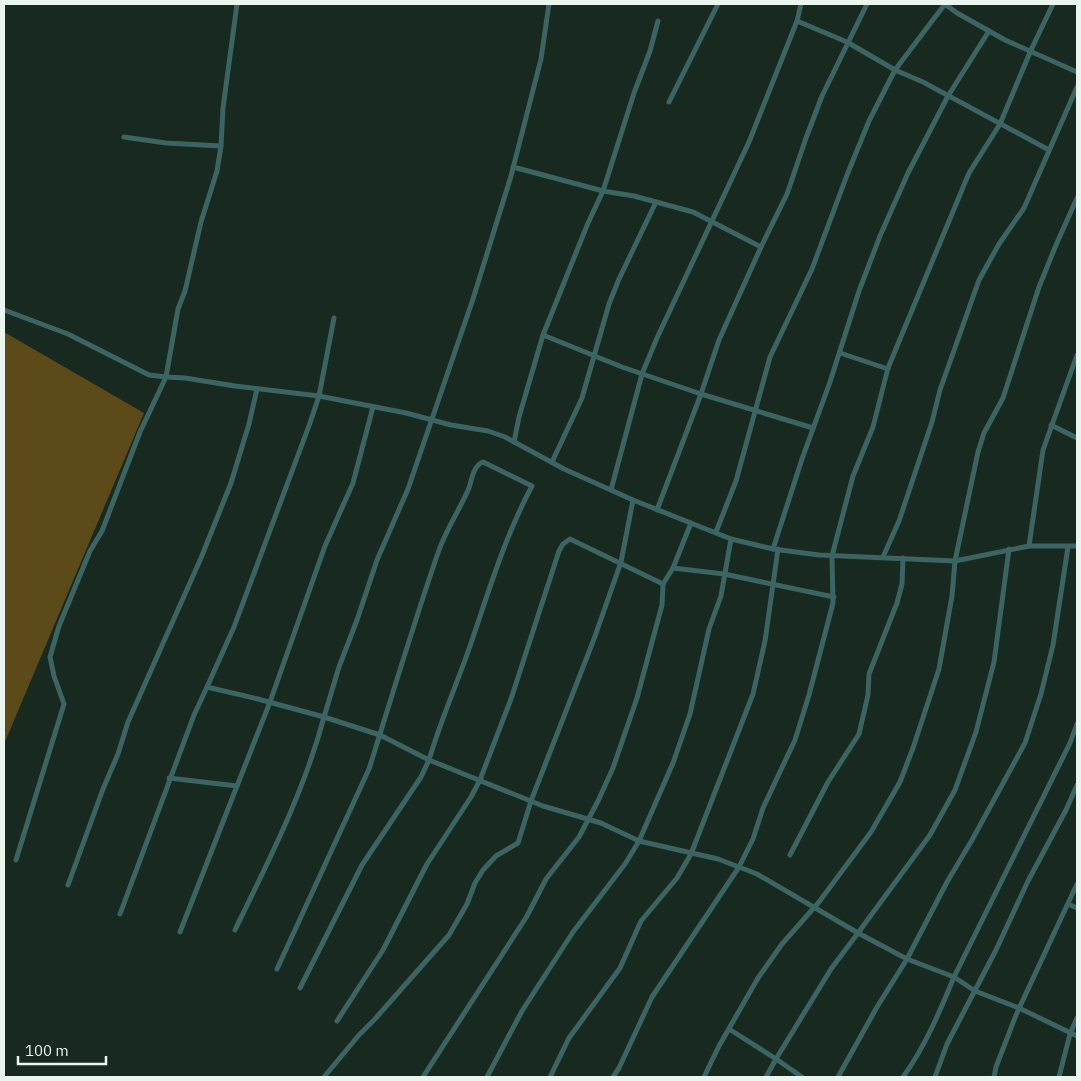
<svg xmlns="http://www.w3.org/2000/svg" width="1081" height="1081" font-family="'IBM Plex Sans',sans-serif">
<rect width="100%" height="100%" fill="#18291f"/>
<path fill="#5d4a19" d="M4,332L144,413L4,744Z"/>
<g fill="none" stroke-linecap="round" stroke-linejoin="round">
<g stroke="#3b6462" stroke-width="5">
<path d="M237,4L223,108L221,146L217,171L201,222L185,291L178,309L166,377L185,378L235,386L319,396L406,413L451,425L488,431L505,437L564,469L633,500L731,539L773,549L819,555L955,561L1029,546H1077"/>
<path d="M945,4L957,13L1005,40L1077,72"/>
<path d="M797,21L801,4"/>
<path d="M669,102L718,4"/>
<path d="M124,137L166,143L221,146"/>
<path d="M513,167L603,191L634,196L693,212L761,247"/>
<path d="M4,310L68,334L149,375L166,377L140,432L102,531L90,551L59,626L50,657L54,676L64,704L16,860"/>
<path d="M334,318L319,396L310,423L234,627L207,687L258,699L324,717L339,667L357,620L377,560L408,489L473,299L511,176L541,59L549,4"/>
<path d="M543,335L588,223L603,191L634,93L650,51L658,21"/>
<path d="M840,353L888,369"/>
<path d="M1051,425L1077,438"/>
<path d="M813,428L701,394L719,340L761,247L787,194L806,138L822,96L867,4"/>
<path d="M514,442L519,417L543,335L622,367L701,394L657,510"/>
<path d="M552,462L582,398L609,304L619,279L656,202"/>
<path d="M611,490L642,374L657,338L749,142L797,21L847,42L895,70L923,82L1049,150"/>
<path d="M716,532L736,481L770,357L812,269L847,175L869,121L895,70L945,4"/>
<path d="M1029,546L1043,450L1077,355"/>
<path d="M1068,547L1053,645L1041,694L1025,743L972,840L947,882L907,959L954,977L1070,743L1077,724"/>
<path d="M773,549L802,459L830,382L859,291L880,236L908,173L948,96L989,31"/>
<path d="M883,557L899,521L932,422L940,390L979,280L999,244L1024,208L1077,87"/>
<path d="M673,568L691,523"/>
<path d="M169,778L237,786L270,702L325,546L353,483L373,407"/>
<path d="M790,855L828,782L859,734L868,695L869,674L897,603L902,584L903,558"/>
<path d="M68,885L103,789L118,754L128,722L201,558L231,483L249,424L257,389"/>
<path d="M1068,904L1077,908"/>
<path d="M120,914L194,715L207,687"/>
<path d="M235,930C269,860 304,792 324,717L380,735L429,760C440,722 456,686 469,649C488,594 504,538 532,486L483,462C473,466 472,479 469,488C460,509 447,528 439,550C414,622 392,696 369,769L277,969"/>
<path d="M180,932L237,786"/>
<path d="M300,988L362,865L421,777L429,760L543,806L601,823L639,841L718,859L757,874L858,933L831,969L776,1059L802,1077"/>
<path d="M337,1021L383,950L427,864L471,797L480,780L511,699L559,551L563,544L570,539L663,584"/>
<path d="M729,1029L776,1059L766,1077"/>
<path d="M324,1077L359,1035L375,1019L449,935L467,904L475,883L483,870L496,856L518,843L531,801L594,639L621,562L633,500"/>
<path d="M423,1077L527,916L546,879L579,837L598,801L613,768L637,698L662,605L663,584L673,568L724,574L834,597"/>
<path d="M487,1077L522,1011L573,932L625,864L639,841L673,763L690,714L709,629L721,596L731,539"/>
<path d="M550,1077L569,1038L620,968L641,921L677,878L691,854L753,694L765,641L778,549"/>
<path d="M613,1077L619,1068L652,997L739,867L753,839L763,808L795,740L809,695L833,603L832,556L853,476L873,427L888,368L969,173L1000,124L1031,50L1053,4"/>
<path d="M704,1077L719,1046L758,978L782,944L819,902L871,832L900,782L913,748L939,669L952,596L955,561L978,452L984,433L1003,398L1039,287L1056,245L1077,198"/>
<path d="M838,1077L877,1007L907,959L858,933L930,835L955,790L976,732L994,662L1009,549"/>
<path d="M903,1077C925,1047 940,1011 954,977L975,991L1019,1008L1077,1036"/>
<path d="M935,1077L947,1044L996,950L1028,881L1066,810L1077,785"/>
<path d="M994,1077L996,1067L1016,1015L1077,884"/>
<path d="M1059,1077L1070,1034L1077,1018"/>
</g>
</g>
<rect width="1081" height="1081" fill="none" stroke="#eaf5ed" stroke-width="10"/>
<path d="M18 1056v8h88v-8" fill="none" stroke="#eaf5ed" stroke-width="2.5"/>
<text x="25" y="1056" font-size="15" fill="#eaf5ed" stroke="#18291f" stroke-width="4" paint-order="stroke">100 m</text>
</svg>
